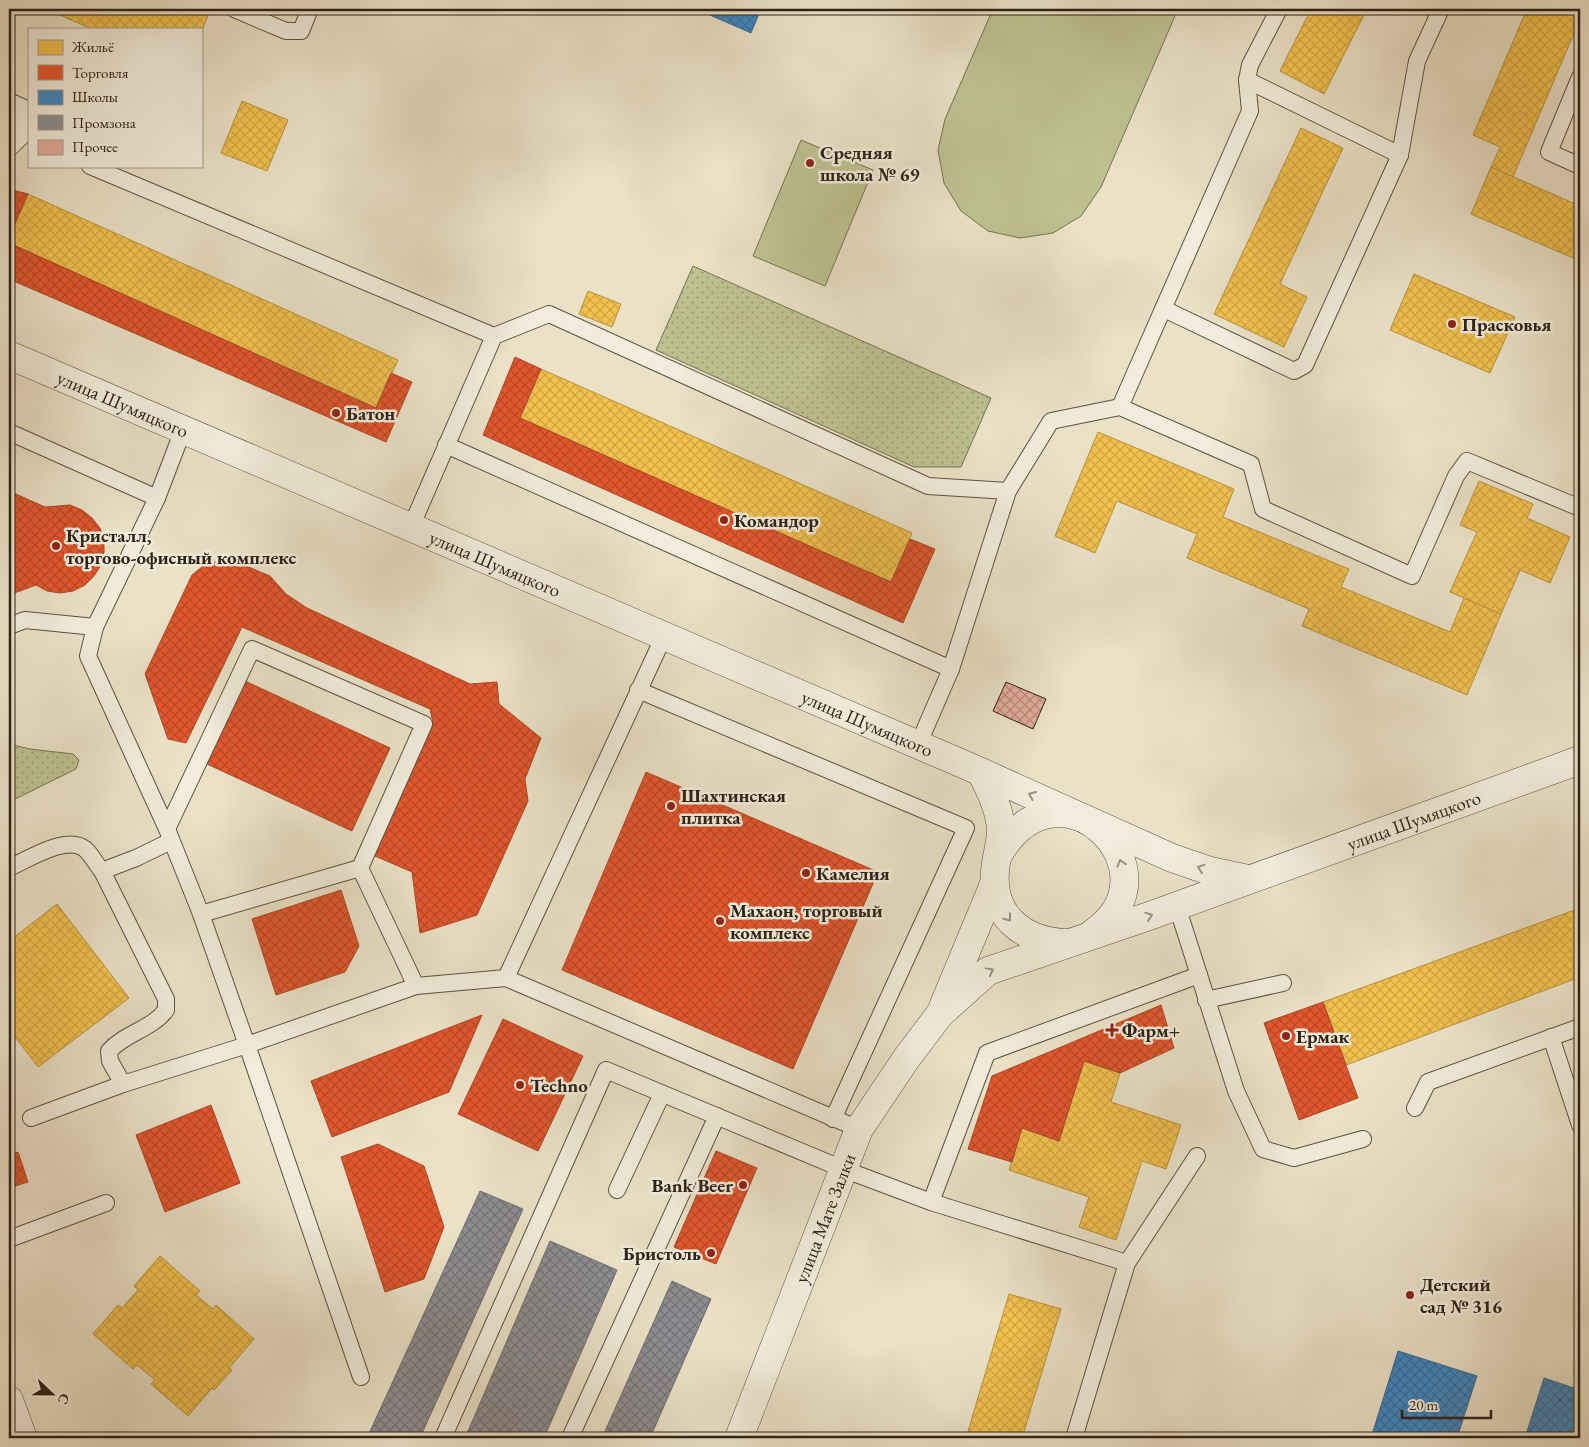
<svg xmlns="http://www.w3.org/2000/svg" width="1589" height="1447" font-family="'EB Garamond',serif">
<defs>
<pattern id="park-dots" width="8" height="8" patternUnits="userSpaceOnUse" patternTransform="scale(1.25)"><rect width="8" height="8" fill="#bec191"/><path d="M2 2h.1M6 6h.1" fill="none" stroke="#9b9c75" stroke-width="1.8" stroke-linecap="round"/></pattern>
<pattern id="homes-cross-hatch" width="8" height="8" patternUnits="userSpaceOnUse" patternTransform="scale(1.25)"><rect width="8" height="8" fill="#f2c14e"/><path d="M0 0l8 8M0 8l8-8" fill="none" stroke="#d0a643"/></pattern>
<pattern id="shops-cross-hatch" width="8" height="8" patternUnits="userSpaceOnUse" patternTransform="scale(1.25)"><rect width="8" height="8" fill="#e4572e"/><path d="M0 0l8 8M0 8l8-8" fill="none" stroke="#b94826"/></pattern>
<pattern id="schools-cross-hatch" width="8" height="8" patternUnits="userSpaceOnUse" patternTransform="scale(1.25)"><rect width="8" height="8" fill="#3f88c5"/><path d="M0 0l8 8M0 8l8-8" fill="none" stroke="#356f9f"/></pattern>
<pattern id="industry-cross-hatch" width="8" height="8" patternUnits="userSpaceOnUse" patternTransform="scale(1.25)"><rect width="8" height="8" fill="#8d8d92"/><path d="M0 0l8 8M0 8l8-8" fill="none" stroke="#747376"/></pattern>
<pattern id="building-cross-hatch" width="8" height="8" patternUnits="userSpaceOnUse" patternTransform="scale(1.25)"><rect width="8" height="8" fill="#e3aa9b"/><path d="M0 0l8 8M0 8l8-8" fill="none" stroke="#b88a7d"/></pattern>
</defs>
<rect width="100%" height="100%" fill="#eae1c7"/>
<filter id="stains"><feTurbulence type="fractalNoise" baseFrequency=".004" numOctaves="4"/><feColorMatrix values="0 0 0 0 .2 0 0 0 0 .09 0 0 0 0 .02 0 0 0 .5 -.17"/></filter>
<radialGradient id="worn" r=".72"><stop offset=".6" stop-color="#630" stop-opacity="0"/><stop offset="1" stop-color="#630" stop-opacity=".3"/></radialGradient>
<g fill="url(#park-dots)" stroke="#767254">
<path d="M693,266L991,398L961,467H914L656,350Z"/>
<path d="M9,744L30,749L73,754L79,760L76,769L15,799L9,785Z"/>
</g>
<g fill="#bec191" stroke="#767254">
<path d="M993,9H1178L1101,187L1081,216L1053,233L1020,238L988,231L961,211L944,183L938,150L945,119Z"/>
<path d="M801,140L873,170L825,286L753,256Z"/>
</g>
<g fill="url(#homes-cross-hatch)" stroke="#b7913d">
<path d="M46,9H198L209,14L201,32V29H92Z"/>
<path d="M1311,9H1367L1324,94L1280,71Z"/>
<path d="M1527,9H1580V19L1513,177L1491,167L1500,147L1473,135Z"/>
<path d="M242,101L288,120L267,171L221,153Z"/>
<path d="M1301,128L1343,148L1280,284L1307,297L1284,347L1214,314Z"/>
<path d="M1491,167L1580,206V261L1471,214Z"/>
<path d="M28,194L398,360L376,408L9,243V237Z"/>
<path d="M1414,274L1515,317L1490,373L1390,330Z"/>
<path d="M588,291L621,304L612,327L579,314Z"/>
<path d="M541,369L912,533L891,582L520,418Z"/>
<path d="M1098,432L1234,489L1223,517L1349,569L1341,587L1450,632L1464,598L1501,614L1467,695L1302,626L1309,609L1187,558L1197,534L1117,501L1095,553L1055,536Z"/>
<path d="M1479,481L1533,504L1527,518L1570,537L1550,583L1520,570L1501,614L1450,592L1477,532L1460,525Z"/>
<path d="M57,904L129,998L38,1067L9,1029V941Z"/>
<path d="M1580,908V977L1346,1065L1323,1002Z"/>
<path d="M1084,1061L1120,1073L1111,1102L1181,1125L1166,1169L1142,1161L1116,1240L1079,1227L1089,1197L1009,1170L1022,1128L1059,1141Z"/>
<path d="M160,1256L200,1291L196,1295L213,1309L216,1305L254,1339L229,1368L232,1370L214,1390L212,1388L188,1416L151,1384L155,1380L137,1365L133,1369L93,1334L118,1305L122,1308L138,1290L134,1286Z"/>
<path d="M1009,1294L1061,1309L1022,1438H966Z"/>
</g>
<g fill="url(#shops-cross-hatch)" stroke="#ad4727">
<path d="M9,189L28,194L9,237Z"/>
<path d="M9,243L376,408L391,373L412,382L386,442L9,279Z"/>
<path d="M515,357L541,369L520,418L891,582L910,539L935,549L903,623L483,435Z"/>
<path d="M9,491L45,507L70,505L82,510L92,518L100,528L104,540V552L101,565L94,576L85,585L73,591L60,593L47,591L36,585L9,595Z"/>
<path d="M218,561L237,562L270,576L286,594L307,608L470,684L497,682L499,704L541,738L525,779L528,801L477,915L420,933L412,872L375,856L433,723L430,709L242,627L186,743L168,739L145,674L192,575L203,566Z"/>
<path d="M245,681L390,748L352,831L207,764Z"/>
<path d="M646,772L878,872L793,1069L562,970Z"/>
<path d="M341,890L359,946L345,972L276,995L252,919Z"/>
<path d="M1323,1002L1358,1098L1299,1120L1264,1023Z"/>
<path d="M1161,1005L1174,1048L1120,1073L1084,1061L1059,1141L1022,1128L1012,1162L968,1149L992,1076Z"/>
<path d="M482,1015L449,1092L332,1137L311,1081Z"/>
<path d="M503,1019L583,1056L538,1151L458,1114Z"/>
<path d="M211,1105L240,1183L165,1212L136,1135Z"/>
<path d="M378,1144L424,1166L444,1227L424,1279L385,1292L341,1157Z"/>
<path d="M716,1151L757,1168L716,1264L674,1247Z"/>
<path d="M18,1152L28,1182L9,1188V1155Z"/>
</g>
<g fill="url(#schools-cross-hatch)" stroke="#3a6990">
<path d="M696,9H761L751,33Z"/>
<path d="M1398,1351L1477,1376L1457,1438H1371Z"/>
<path d="M1544,1378L1580,1390V1438H1525Z"/>
</g>
<g fill="url(#industry-cross-hatch)" stroke="#706d6d">
<path d="M480,1191L523,1209L420,1438H367Z"/>
<path d="M550,1241L617,1270L544,1438H465Z"/>
<path d="M672,1281L711,1299L650,1438H602Z"/>
</g>
<path fill="url(#building-cross-hatch)" stroke="#2d2216" d="M1006,682L1046,699L1033,729L993,711Z"/>
<g fill="none" stroke-linecap="round" stroke-linejoin="round">
<g stroke="#5c5242" stroke-width="18">
<g id="service">
<path d="M234,9L286,31H301L310,9"/>
<path d="M1580,77L1549,152L1580,166"/>
<path d="M1247,80L1400,155"/>
<path d="M9,101L22,107L21,137L9,149"/>
<path d="M90,166L494,336L549,314L928,486L1008,491"/>
<path d="M1164,309L1294,371L1305,365L1400,155L1417,61L1441,9"/>
<path d="M1120,407L1250,111L1247,80L1250,65L1279,9"/>
<path d="M183,430L157,498L95,627L88,656L167,829L201,914L247,1045L416,986L506,978L664,636"/>
<path d="M9,432L157,498"/>
<path d="M446,445L951,669"/>
<path d="M411,527L494,336"/>
<path d="M9,626L25,620L95,627"/>
<path d="M638,690L966,828L833,1119"/>
<path d="M918,745L951,669L1008,491L1051,421L1120,407L1251,464L1263,509L1412,576L1456,476L1467,461L1580,508"/>
<path d="M167,829L252,649L424,724L360,868L416,986"/>
<path d="M9,868C27,860 67,834 85,849C91,854 96,864 102,871L136,858L171,841"/>
<path d="M102,871L166,999V1010C152,1029 125,1033 109,1051L110,1061L123,1084"/>
<path d="M1177,906L1236,1091L1263,1149L1294,1158L1363,1139"/>
<path d="M201,914L360,868"/>
<path d="M506,978L859,1129"/>
<path d="M1206,1000L1283,983"/>
<path d="M1551,1037L1580,1125"/>
<path d="M1415,1108L1428,1082L1580,1027"/>
<path d="M31,1118L123,1084L247,1045L361,1377"/>
<path d="M617,1190L662,1094"/>
<path d="M931,1202L987,1053L1199,975"/>
<path d="M9,1239L106,1203"/>
<path d="M1127,1263L1197,1156"/>
<path d="M443,1438L606,1070L843,1169L931,1202L1127,1263L1074,1438"/>
<path d="M570,1438L717,1116"/>
</g>
</g>
<g stroke="#5c5242" stroke-width="29">
<g id="minor">
<path id="s1" d="M739,1438L859,1129L906,1059L940,1014"/>
</g>
</g>
<g stroke="#5c5242" stroke-width="29">
<g id="tertiary">
<path id="s2" d="M9,355L963,764L1172,858L1210,871L1248,879"/>
<path d="M981,772C990,790 998,805 1001,826C1002,841 996,856 995,871C991,916 1023,941 1065,943"/>
<path d="M998,855C1060,748 1182,873 1093,933"/>
<path d="M943,1007L994,884"/>
<path id="s3" d="M940,1014L988,971L1152,915L1580,760"/>
<path d="M9,1400L23,1438"/>
</g>
</g>
<use href="#service" stroke="#f1ecdb" stroke-width="16"/>
<use href="#minor" stroke="#f1ecdb" stroke-width="28"/>
<use href="#tertiary" stroke="#f1ecdb" stroke-width="28"/>
</g>
<defs><path id="oneway-chevron" d="M-2-3.5L2.5 0L-2 3.5" fill="none" stroke-width="1.6" stroke-linecap="round" stroke-linejoin="round" transform="scale(1.25)"/></defs>
<g stroke="#999182">
<use href="#oneway-chevron" transform="translate(1032 795) rotate(-156)"/>
<use href="#oneway-chevron" transform="translate(1121 863) rotate(-106)"/>
<use href="#oneway-chevron" transform="translate(1201 868) rotate(-161)"/>
<use href="#oneway-chevron" transform="translate(1149 916) rotate(-19)"/>
<use href="#oneway-chevron" transform="translate(1008 918) rotate(53)"/>
<use href="#oneway-chevron" transform="translate(990 971) rotate(-29)"/>
</g>
<g fill="#8f2418" stroke="#f1ecdb" stroke-width="2">
<circle cx="810" cy="163" r="5"/>
<circle cx="1452" cy="324" r="5"/>
<circle cx="336" cy="413" r="5"/>
<circle cx="724" cy="520" r="5"/>
<circle cx="56" cy="546" r="5"/>
<circle cx="671" cy="806" r="5"/>
<circle cx="806" cy="873" r="5"/>
<circle cx="720" cy="921" r="5"/>
<path d="M1109.5 1022.5h5v5h5v5h-5v5h-5v-5h-5v-5h5z"/>
<circle cx="1286" cy="1036" r="5"/>
<circle cx="520" cy="1085" r="5"/>
<circle cx="743" cy="1185" r="5"/>
<circle cx="711" cy="1253" r="5"/>
<circle cx="1410" cy="1295" r="5"/>
</g>
<g text-anchor="middle" dominant-baseline="central" stroke-width="5" stroke-linejoin="round" paint-order="stroke">
<g font-size="19" font-weight="bold" fill="#2d2216" stroke="#f1ecdb" text-anchor="start">
<text x="820" y="152">Средняя<tspan x="820" dy="22">школа № 69</tspan></text>
<text x="1462" y="324">Прасковья</text>
<text x="346" y="413">Батон</text>
<text x="734" y="520">Командор</text>
<text x="66" y="535">Кристалл,<tspan x="66" dy="22">торгово-офисный комплекс</tspan></text>
<text x="681" y="795">Шахтинская<tspan x="681" dy="22">плитка</tspan></text>
<text x="816" y="873">Камелия</text>
<text x="730" y="910">Махаон, торговый<tspan x="730" dy="22">комплекс</tspan></text>
<text x="1122" y="1030">Фарм+</text>
<text x="1296" y="1036">Ермак</text>
<text x="530" y="1085">Techno</text>
<text x="733" y="1185" text-anchor="end">Bank Beer</text>
<text x="701" y="1253" text-anchor="end">Бристоль</text>
<text x="1420" y="1284">Детский<tspan x="1420" dy="22">сад № 316</tspan></text>
</g>
<g font-size="19" fill="#2d2216" stroke="#f1ecdb">
<text stroke="none"><textPath href="#s2" startOffset="124">улица Шумяцкого</textPath></text>
<text stroke="none"><textPath href="#s2" startOffset="529">улица Шумяцкого</textPath></text>
<text stroke="none"><textPath href="#s2" startOffset="934">улица Шумяцкого</textPath></text>
<text stroke="none"><textPath href="#s3" startOffset="516">улица Шумяцкого</textPath></text>
<text stroke="none"><textPath href="#s1" startOffset="236">улица Мате Залки</textPath></text>
</g>
</g>
<rect width="1589" height="1447" fill="none" stroke="#eae1c7" stroke-width="30"/>
<rect x="10" y="10" width="1569" height="1427" fill="none" stroke="#2d2216" stroke-width="2.5"/>
<rect x="15" y="15" width="1559" height="1417" fill="none" stroke="#2d2216"/>
<rect x="28" y="28" width="175" height="140" fill="#f1ecdb" stroke="#a39b8c"/>
<rect x="38" y="40" width="25" height="15" fill="#f2c14e" stroke="#a39b8c"/>
<text x="72" y="52" font-size="15" fill="#2d2216">Жильё</text>
<rect x="38" y="65" width="25" height="15" fill="#e4572e" stroke="#a39b8c"/>
<text x="72" y="78" font-size="15" fill="#2d2216">Торговля</text>
<rect x="38" y="90" width="25" height="15" fill="#3f88c5" stroke="#a39b8c"/>
<text x="72" y="102" font-size="15" fill="#2d2216">Школы</text>
<rect x="38" y="115" width="25" height="15" fill="#8d8d92" stroke="#a39b8c"/>
<text x="72" y="128" font-size="15" fill="#2d2216">Промзона</text>
<rect x="38" y="140" width="25" height="15" fill="#e3aa9b" stroke="#a39b8c"/>
<text x="72" y="152" font-size="15" fill="#2d2216">Прочее</text>
<g transform="translate(52 1394) rotate(112)" stroke="#f1ecdb" stroke-width="4" paint-order="stroke">
<path d="M0-4L9 19L0 12L-9 19Z" fill="#2d2216"/>
<text y="-8" font-size="14" font-weight="bold" text-anchor="middle" fill="#2d2216">С</text>
</g>
<path d="M1402 1410v8h89v-8" fill="none" stroke="#2d2216" stroke-width="2.5"/>
<text x="1409" y="1410" font-size="15" fill="#2d2216" stroke="#f1ecdb" stroke-width="4" paint-order="stroke">20 m</text>
<rect width="100%" height="100%" filter="url(#stains)"/>
<rect width="100%" height="100%" fill="url(#worn)"/>
</svg>
